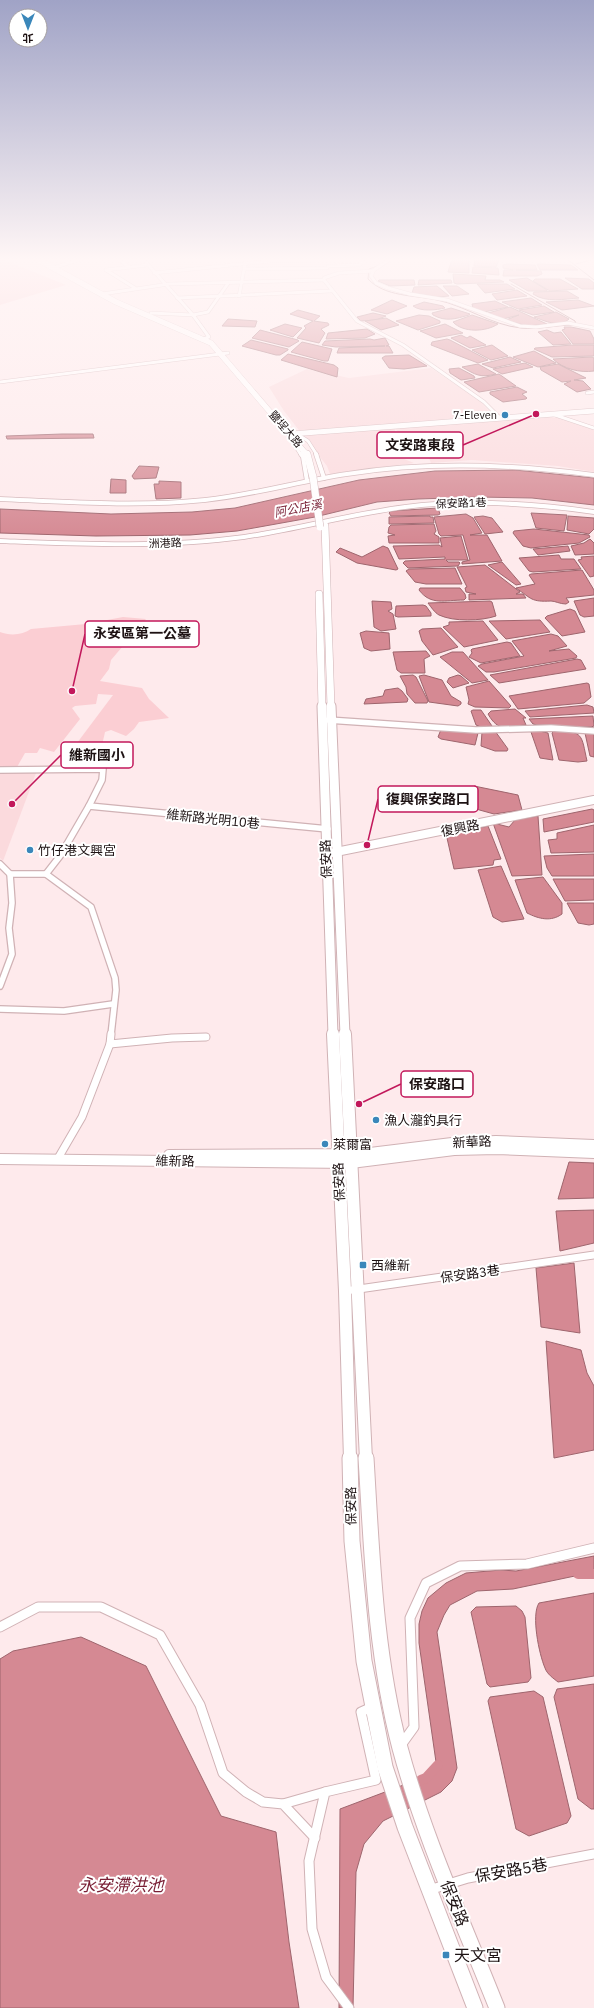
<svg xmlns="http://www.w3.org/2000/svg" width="594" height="2008" font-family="'IBM Plex Sans','Noto Sans TC',sans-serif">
<rect width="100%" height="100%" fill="#feeaec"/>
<g fill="#fbdadd">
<path d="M431,368L479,400L497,420L546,417L559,418L594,430V472L558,466L472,460L431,463L421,440L405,438L395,429L394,455L414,463L330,474L327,466L284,411L269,387L307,369L349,378Z"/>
<path d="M0,773H36L3,861L0,858Z"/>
</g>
<g fill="#fbced3">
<path d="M0,259H2L66,285L0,305Z"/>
<path d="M123,617L146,619L111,660L109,669L100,681L142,688L149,699L169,718L139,722L134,729L126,736L111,730L105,732L101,750L90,758L86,756L95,746L83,745L77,757L79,766H72L65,759L113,695L98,694L96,704L75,706L72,708L80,719L54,752L40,748L37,753H25L17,767H0V632C10,636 23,635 31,629L86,624Z"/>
</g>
<g fill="#d58993" stroke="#9e656d">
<path d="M452,259L469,260V273L448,272Z"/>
<path d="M475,259L499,260L496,267L474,266Z"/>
<path d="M507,264L535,265L537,270H516L541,271L542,274L537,276H503L504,270H513L503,268V265Z"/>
<path d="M537,264L571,265L578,270H540Z"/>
<path d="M473,267L498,268L499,275L472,273Z"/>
<path d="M453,274L486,276L485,280H500L504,282L457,284L454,283Z"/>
<path d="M527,278L547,290V291H528L509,280Z"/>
<path d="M565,278L589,279L594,283V289H582Z"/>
<path d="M535,279H560L578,289L550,291L533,281Z"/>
<path d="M379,280H414L415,285L390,286L378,281Z"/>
<path d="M419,280H451L452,283L418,285Z"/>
<path d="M477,284H507L515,289L485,293Z"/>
<path d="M437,286L449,296L438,297L412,293L414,287Z"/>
<path d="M443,286H457L469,294L452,296Z"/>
<path d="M517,290L527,296L497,300L492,294Z"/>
<path d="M567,291L579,298C564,299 546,303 533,294L534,292Z"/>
<path d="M531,298L542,305L518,309L502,302Z"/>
<path d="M392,300L407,306L387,314L371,310Z"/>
<path d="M578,300L594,306L562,310L546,302Z"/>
<path d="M495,301L508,307L484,312L473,308L472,304Z"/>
<path d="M424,302L443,306L445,308C436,310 421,312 413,306Z"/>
<path d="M544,306L554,312L533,315L519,310Z"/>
<path d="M510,307L547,324L527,326L506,320L519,315L503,319L488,313Z"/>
<path d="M451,308L470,314L469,315C455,319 446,322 433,315L432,313Z"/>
<path d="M298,310L320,316L314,321L328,323L329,325L321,329L325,333L319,343L297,338L306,328L304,326L313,321L290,314Z"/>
<path d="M556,312L569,319C559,328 545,321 534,317Z"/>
<path d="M373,313L386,316L376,320L361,321L357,317Z"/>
<path d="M419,315L429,316L440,321V323L418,330L396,321Z"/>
<path d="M472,315L498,324C486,332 463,333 453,322Z"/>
<path d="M386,318L399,325L381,330L365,321Z"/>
<path d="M228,319L257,321L255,327L222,326Z"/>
<path d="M285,324L302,328L293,337L270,330Z"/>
<path d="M445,324L463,333L436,338L420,331Z"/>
<path d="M564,327H571L590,331L594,339V344H573L562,330L565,329Z"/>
<path d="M367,329L375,334L365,338L326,339L328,333Z"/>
<path d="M260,330L298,340L299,341L289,347L252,338Z"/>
<path d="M547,330L554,333L561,332L571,344L553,345L538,332Z"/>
<path d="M461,335L467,338L470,336L486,345L470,348L451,338Z"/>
<path d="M385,338L389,345L386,346H389L393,353H337L339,348L385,346L336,347L322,345L325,341L370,339L374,340Z"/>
<path d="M447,339L450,340L488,360L478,363L431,345L432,342Z"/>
<path d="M251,340L288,349V350L280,355H276L242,346Z"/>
<path d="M302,342L332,349L328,361H324L291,352Z"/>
<path d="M492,345L508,356L491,360L472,350Z"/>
<path d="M572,345H594V356L552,357L534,349L535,348Z"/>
<path d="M534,351L556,363L538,367L513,357Z"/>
<path d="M288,354L334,365L338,368L337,377L281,360Z"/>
<path d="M409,355L427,366L404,369L389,368L382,358L385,356Z"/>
<path d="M510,357L521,362L493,368L482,364Z"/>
<path d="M592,357L594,358V371C580,373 563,369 553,359Z"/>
<path d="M525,363L533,367L502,374L493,369Z"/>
<path d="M478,364L496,374C480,378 476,375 462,367Z"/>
<path d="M558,364L586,378L574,380L583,381L591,389L577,392L564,384L571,381L562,382L541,370L540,367Z"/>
<path d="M459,368L474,376L475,378L461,380L450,373L449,369Z"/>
<path d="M499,374L516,386L479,392L464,382Z"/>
<path d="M517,387L527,392L522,394L527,398L526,399L503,402L490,394V392Z"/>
<path d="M62,434H93L94,438L7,439L6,436Z"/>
<path d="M139,466L159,467L156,478L134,479L132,476Z"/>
<path d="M515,470L594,478V505L532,498L478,497L418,499L377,502L315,517L237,531L190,535L96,536L0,533V509L111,514L192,512L235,508L359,480L435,471Z"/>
<path d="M111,479L126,480V493H110Z"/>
<path d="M159,481L181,482V498L156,499L154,484H159Z"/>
<path d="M438,508L440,514L438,515L391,516L389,513L391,511Z"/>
<path d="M531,513L567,515L564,531L536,528Z"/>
<path d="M466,514L473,518L482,533L470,535H487L502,561L462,564V562L470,560L463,535L441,536L439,534L434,517Z"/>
<path d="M430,516V517H433L434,523L389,524V517Z"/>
<path d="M483,516L492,518L503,532L485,534L474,517Z"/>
<path d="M568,516L594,518V529L589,534L567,530Z"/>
<path d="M434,524L436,531L434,534L439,537V543H389L388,536L395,535L388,533L389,527L391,525Z"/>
<path d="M534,529L589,535L590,537L579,543L531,548L523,546L513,533L514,531Z"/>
<path d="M461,536L468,560H446L448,562H459L460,563L458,566L408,568L403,563L405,561L445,559V557L399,559L393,546L439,545L442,547L440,538Z"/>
<path d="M590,539L594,543V554L575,555L571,546L584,543Z"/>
<path d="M383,546L388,548L398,569L396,570L357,563L336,552L340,548L362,557Z"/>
<path d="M568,546L570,551L538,555L533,549Z"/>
<path d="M559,555L561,559H574L581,569L533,572L529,571L519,558Z"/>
<path d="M594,556V576L590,577L578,560L582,559L581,557Z"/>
<path d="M502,562L521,584L516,585L488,565Z"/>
<path d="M485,565L520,592L516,594H523L526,598L469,600V594H476L466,592L465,588L467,587L457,567Z"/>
<path d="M455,568L462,584H426L415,582L406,571L409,569Z"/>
<path d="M582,570L594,590V595L566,598L569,602L566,604C560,604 555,601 551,601C531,602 532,599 516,588L535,584L529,575L531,574Z"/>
<path d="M420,588H460L465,594L466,598L464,600C445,600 431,606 419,590Z"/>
<path d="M594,598V616L584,617L580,615L574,601Z"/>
<path d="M372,601L391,602L392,609L388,611L393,614L396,629L381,631L374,627Z"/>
<path d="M490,601L492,602L496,616C481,621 454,622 439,615C435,613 431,607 428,603Z"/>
<path d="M423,605L426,606L431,613V616L398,617L395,616L396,606Z"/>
<path d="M570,609L575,611L585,632L562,636L545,618L547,616Z"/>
<path d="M540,620L550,632L506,639L489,621Z"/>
<path d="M483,621L498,640L464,647L443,627L449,625V622Z"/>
<path d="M441,628L458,647L433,655L422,641L419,631L422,629Z"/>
<path d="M366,631L389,633L390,649L371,651L364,648L360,633Z"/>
<path d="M551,634L558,636L567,646L549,651L569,649L577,656L576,658L494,672H486L478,666L482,664L524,656L512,641Z"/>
<path d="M507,642L511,643L520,656L481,663L469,657L472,653L471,650L472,649Z"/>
<path d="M426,651L430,656L424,659L425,673H401L397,670L393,652Z"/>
<path d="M452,652H463L488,680L472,683L440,657Z"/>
<path d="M577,659L581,660L586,669L499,683L490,675Z"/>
<path d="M413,675L416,677L428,701L427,703H415L407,694L406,687L400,676Z"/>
<path d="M424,675L442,680L451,696L461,702V704L458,706L429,702L419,676Z"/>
<path d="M458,675L461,676L469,683L453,688L447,682L449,678Z"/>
<path d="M489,681L511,706L509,708L475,707L468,704L469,700L466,687Z"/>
<path d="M587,683L589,684L591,697L584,703L518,709L509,696Z"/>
<path d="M398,688L402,691L408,699L407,702L364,704L366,699L383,696L385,690Z"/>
<path d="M587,705L593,707L594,713L530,717L525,711Z"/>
<path d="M515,709L526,718H523L526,725C506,726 499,733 488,714L491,711Z"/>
<path d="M473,710H481L492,726L481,727L476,725L471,711Z"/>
<path d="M593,716L594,726L591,727L537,725L533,724L529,719Z"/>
<path d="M442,727L478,733L475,745L441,739L438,737Z"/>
<path d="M535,730L548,733L553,760L540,758L531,732Z"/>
<path d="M555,730C584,732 581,734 587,761L578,762L559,760L552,733Z"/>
<path d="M495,731L508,749L507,751H495L481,746L482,732Z"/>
<path d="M585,733H594V757L590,756Z"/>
<path d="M474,786L518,795L522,810L494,814L465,806Z"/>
<path d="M592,809L594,810V822L544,832L543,819Z"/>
<path d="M538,816L542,875L512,876L493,823L509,827L515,820Z"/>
<path d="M594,825V852L551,853L548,840L557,839V833Z"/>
<path d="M488,826L501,859L494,860L493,865L454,869L447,838L449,835Z"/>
<path d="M594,854V876H552L547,868L544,856Z"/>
<path d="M501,866L524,919L502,922L493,917L478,870Z"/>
<path d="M543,877L562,903V914C551,922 539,919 527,913L515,880Z"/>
<path d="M553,879H594V900L565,901Z"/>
<path d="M567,903H594V924L589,925L578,923Z"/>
<path d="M569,1162L594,1163V1198L558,1199Z"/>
<path d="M594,1210V1243L560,1251L556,1211Z"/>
<path d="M574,1263L580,1333L541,1327L536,1268Z"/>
<path d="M546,1341L581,1350L587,1373L594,1386V1450L554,1458Z"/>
<path d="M594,1556V1572L513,1589L477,1591L450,1605L444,1615L437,1632L457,1768L452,1781L441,1792L383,1821L364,1844L356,1872L353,2008H339L340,1809L430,1775L436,1762L419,1643V1624L422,1611L428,1598L446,1583L466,1573L501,1570L516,1571Z"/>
<path d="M594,1593V1676L558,1682C553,1678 547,1674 545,1668C539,1654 531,1615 539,1603Z"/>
<path d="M516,1606L522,1611L525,1617L531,1678L528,1682L490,1687L487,1684L471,1612L476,1607Z"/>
<path d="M81,1637L146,1666L221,1816L276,1832L289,1942L299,2008H0V1659L13,1651Z"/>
<path d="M594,1684V1809H591L578,1799L554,1697L557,1689Z"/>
<path d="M534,1691L543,1697L571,1816L567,1823L529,1836L516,1829L488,1701L490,1697Z"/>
</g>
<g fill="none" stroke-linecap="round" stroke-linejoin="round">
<g stroke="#9e656d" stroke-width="1">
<path d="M386,259L380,265L369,269L368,279C385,297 414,295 437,300C466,306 491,325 521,328C538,330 556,325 573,325"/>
<path d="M567,259L594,280"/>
<path d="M576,264L594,259"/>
<path d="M511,284L575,321L576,325"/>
</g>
<g stroke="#d58993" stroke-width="10">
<path d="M578,1574H594"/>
<path d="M421,1780L426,1778L438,1765"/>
</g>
<g stroke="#d0b2b5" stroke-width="4">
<g id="street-far4">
<path d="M104,259L107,260"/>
<path d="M143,259L193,315L209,337L203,339"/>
<path d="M390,259L374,270L371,276L376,283L388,288L410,294L447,300L520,326L536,327L568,323L594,328"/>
<path d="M119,260L129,267"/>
<path d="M328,266L360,265L363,259"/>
<path d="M53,268L81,259"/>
<path d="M244,269L327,268"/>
<path d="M106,270L147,265"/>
<path d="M106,270L135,288"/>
<path d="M154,273L270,261L363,259"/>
<path d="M324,278L339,273L373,271"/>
<path d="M324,280L357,321L403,345L484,402L500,418"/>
<path d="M102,294L169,284L324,280"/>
<path d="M239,296L246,259"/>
<path d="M177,298L331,291"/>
<path d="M151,313L193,315L208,312L229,282"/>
<path d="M0,382L228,353"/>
<path d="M587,393L594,392"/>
<path d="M552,414L594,428"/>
<path d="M297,434L308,441L317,455"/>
<path d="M294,444L301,455"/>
</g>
</g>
<g stroke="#d0b2b5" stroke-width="5.5">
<g id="street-far3">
<path d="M301,454L303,457L307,481"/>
<path d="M316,454L324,478"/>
<path d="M0,499C68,502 137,507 205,500C253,495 300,481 347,474C429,461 512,464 594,475"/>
<path d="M0,541C81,544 163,548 244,537C298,529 351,514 405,507C468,499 531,503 594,512"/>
</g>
</g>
<g stroke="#d0b2b5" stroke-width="8">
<g id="street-far2">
<path d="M328,720L476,730L551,728L594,731"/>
<path d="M0,770L103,769L102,780L89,806"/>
<path d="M0,864L10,874L12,903L9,928L12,954L0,986"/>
<path d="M10,874H46L60,856L89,806L328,829"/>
<path d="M46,874L91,907L115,978L116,990L111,1035"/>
<path d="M0,1009L64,1011L113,1004"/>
</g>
</g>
<g stroke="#d0b2b5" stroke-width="9">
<g id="street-far1">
<path d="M110,1044L172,1038L206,1037"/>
<path d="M57,1160L82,1117L110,1044L111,1034"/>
<path d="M345,1291L594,1255"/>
</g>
</g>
<g stroke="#d0b2b5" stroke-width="11">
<g id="street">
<path d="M0,1627L38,1607H101L160,1635L200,1705L223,1773L246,1792L263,1802L283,1804L315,1838"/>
<path d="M401,1745L414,1727L410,1618L426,1583L460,1566L527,1564L594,1548"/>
<path d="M283,1804L325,1792"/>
<path d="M429,1890L468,1878L594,1854"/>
<path d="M349,2008L326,1977L312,1929L309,1861L325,1792L376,1780L361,1712L372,1707"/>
</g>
</g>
<g stroke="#d0b2b5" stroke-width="6">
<path id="secondary-far2" d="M291,434L594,411"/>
</g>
<g stroke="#d0b2b5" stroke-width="10">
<path id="secondary-far1" d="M331,853L594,800"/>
</g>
<g stroke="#d0b2b5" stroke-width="12">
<g id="secondary">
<path d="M169,1155L362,1154L452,1143L496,1141L594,1145"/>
<path d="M0,1159L351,1163L454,1150L497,1149L594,1153"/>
</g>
</g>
<g stroke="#d0b2b5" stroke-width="6">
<path id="primary-far4" d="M37,259L116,302L211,343L307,455"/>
</g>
<g stroke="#d0b2b5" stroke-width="8">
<g id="primary-far3">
<path d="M307,454L313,477"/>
<path d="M325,526L331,707"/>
<path d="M319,594L322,707"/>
</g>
</g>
<g stroke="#d0b2b5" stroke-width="11">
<g id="primary-far2">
<path d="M322,706L333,1035"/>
<path d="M331,706L345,1035"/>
</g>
</g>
<g stroke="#d0b2b5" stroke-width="14">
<g id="primary-far1">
<path d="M333,1034L345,1291L350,1459"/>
<path d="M345,1034L366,1459"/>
</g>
</g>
<g stroke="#d0b2b5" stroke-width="17">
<g id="primary">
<path d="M350,1458L352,1541L364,1661L385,1767L405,1827L475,2008"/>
<path d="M366,1458C372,1555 375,1654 400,1748C424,1837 463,1922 497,2008"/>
</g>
</g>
<use href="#street-far4" stroke="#fff" stroke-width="3"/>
<use href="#street-far3" stroke="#fff" stroke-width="4"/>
<use href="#street-far2" stroke="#fff" stroke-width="5.5"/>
<use href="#street-far1" stroke="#fff" stroke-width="7"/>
<use href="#street" stroke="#fff" stroke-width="9"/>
<use href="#secondary-far2" stroke="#fff" stroke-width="5"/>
<use href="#secondary-far1" stroke="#fff" stroke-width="8"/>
<use href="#secondary" stroke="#fff" stroke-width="10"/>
<use href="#primary-far4" stroke="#fff" stroke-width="5.5"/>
<use href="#primary-far3" stroke="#fff" stroke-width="7"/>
<use href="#primary-far2" stroke="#fff" stroke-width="9"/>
<use href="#primary-far1" stroke="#fff" stroke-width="12"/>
<use href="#primary" stroke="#fff" stroke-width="15"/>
<g stroke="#d0b2b5" stroke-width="8" stroke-linecap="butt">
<path id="primary-bridge" d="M313,477L320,527"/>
</g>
<use href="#primary-bridge" stroke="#fff" stroke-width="7"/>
</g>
<linearGradient id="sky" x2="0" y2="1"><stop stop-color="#a0a3c6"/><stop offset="0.48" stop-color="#fff6f6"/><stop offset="1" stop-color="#fff6f6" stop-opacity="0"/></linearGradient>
<rect width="594" height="540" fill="url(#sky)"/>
<g fill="#3a87ba" stroke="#fff" stroke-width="1.5">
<circle cx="505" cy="415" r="4"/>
<circle cx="30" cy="850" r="4"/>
<circle cx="376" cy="1120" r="4"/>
<circle cx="325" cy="1144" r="4"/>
<rect x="359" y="1261" width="8" height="8" rx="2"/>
<rect x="442" y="1951" width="8" height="8" rx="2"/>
</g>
<g text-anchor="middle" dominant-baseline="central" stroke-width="4" stroke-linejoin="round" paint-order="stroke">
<g font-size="11" fill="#1d1213" stroke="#fff" text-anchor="end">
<text x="497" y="415">7-Eleven</text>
</g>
<g font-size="11" fill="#1d1213" stroke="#fff">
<text transform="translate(286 429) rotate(49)">鹽埕大路</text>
<text transform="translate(461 503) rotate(-2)">保安路1巷</text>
<text transform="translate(165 543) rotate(-2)">洲港路</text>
</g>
<g font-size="12" font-style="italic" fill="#791f35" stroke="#fff">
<text transform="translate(298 508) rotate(-11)">阿公店溪</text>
</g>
<g font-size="13" fill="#1d1213" stroke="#fff">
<text transform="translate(213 819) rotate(6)">維新路光明10巷</text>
<text transform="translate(460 828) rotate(-11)">復興路</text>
<text transform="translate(326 859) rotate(-92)">保安路</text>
<text transform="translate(472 1142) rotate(-3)">新華路</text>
<text transform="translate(175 1161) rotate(1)">維新路</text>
<text transform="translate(339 1182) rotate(-93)">保安路</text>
<text transform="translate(470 1274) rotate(-8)">保安路3巷</text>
<text transform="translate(351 1506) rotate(-91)">保安路</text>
</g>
<g font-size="13" fill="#1d1213" stroke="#fff" text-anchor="start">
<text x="38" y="850">竹仔港文興宮</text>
<text x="384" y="1120">漁人瀧釣具行</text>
<text x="333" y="1144">萊爾富</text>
<text x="371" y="1265">西維新</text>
</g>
<g font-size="16" fill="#1d1213" stroke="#fff">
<text transform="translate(511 1870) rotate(-10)">保安路5巷</text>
<text transform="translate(455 1903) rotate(68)">保安路</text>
</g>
<g font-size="16" fill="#1d1213" stroke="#fff" text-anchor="start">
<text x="454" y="1955">天文宮</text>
</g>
<g font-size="17" font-style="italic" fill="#791f35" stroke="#fff">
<text x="121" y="1885">永安滯洪池</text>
</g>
</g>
<path fill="none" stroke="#c2185b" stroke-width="1.5" d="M536 414L463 445M72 691L85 634M12 804L61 755M367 845L378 799M359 1104L401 1084"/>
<g fill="#c2185b" stroke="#fff" stroke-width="1.5">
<circle cx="536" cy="414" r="4"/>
<circle cx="72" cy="691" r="4"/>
<circle cx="12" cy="804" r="4"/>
<circle cx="367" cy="845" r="4"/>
<circle cx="359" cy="1104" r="4"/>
</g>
<g fill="#fff" stroke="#c2185b" stroke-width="1.5">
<rect x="377" y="432" width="86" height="26" rx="4"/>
<rect x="85" y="621" width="114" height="26" rx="4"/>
<rect x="61" y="742" width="72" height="26" rx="4"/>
<rect x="378" y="786" width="100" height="26" rx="4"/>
<rect x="401" y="1071" width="72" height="26" rx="4"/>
</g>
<g font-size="14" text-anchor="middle" font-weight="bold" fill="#1d1213">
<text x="420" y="450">文安路東段</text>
<text x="142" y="638">永安區第一公墓</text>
<text x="97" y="760">維新國小</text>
<text x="428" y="804">復興保安路口</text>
<text x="437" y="1089">保安路口</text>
</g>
<g transform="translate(28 28) rotate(180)"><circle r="19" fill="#ffffff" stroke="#a5a0a1"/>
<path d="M0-3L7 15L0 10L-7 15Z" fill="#3a87ba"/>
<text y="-6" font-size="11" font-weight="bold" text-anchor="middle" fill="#1d1213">北</text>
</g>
</svg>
